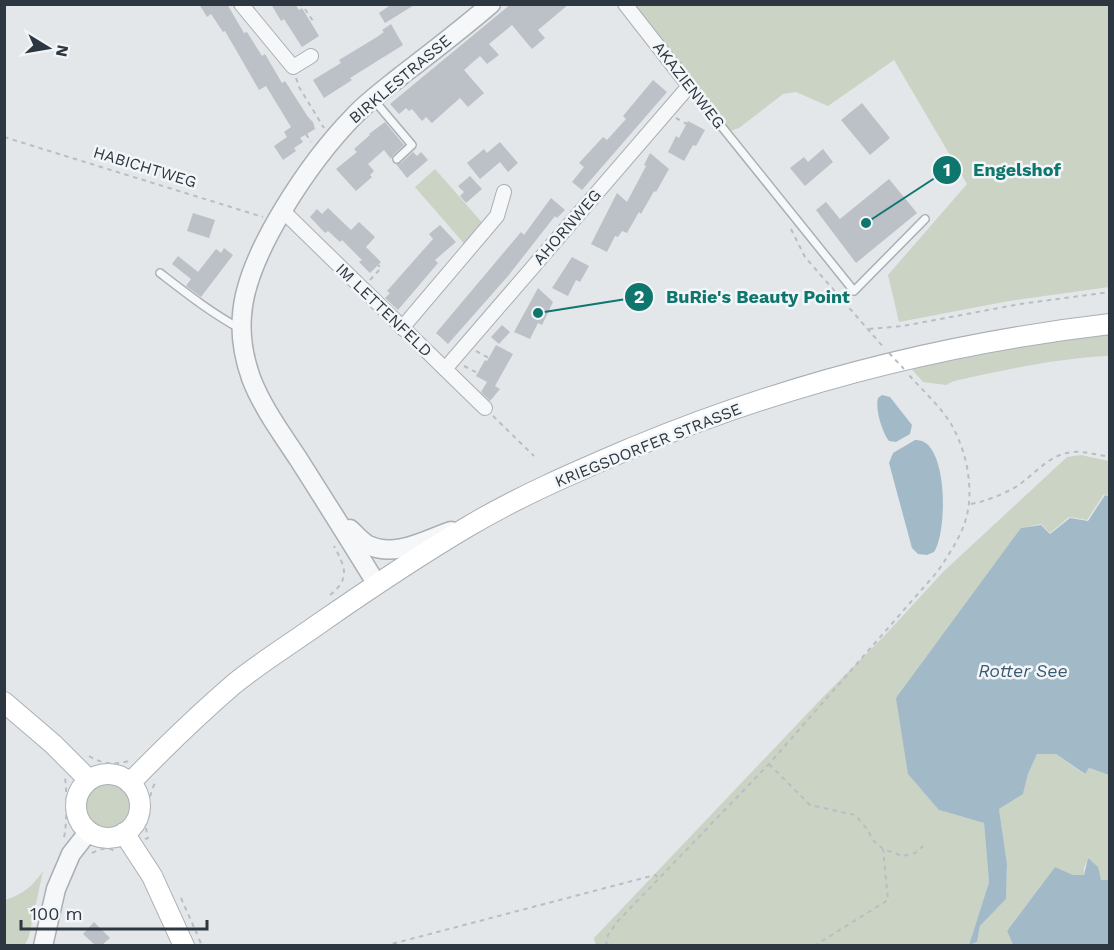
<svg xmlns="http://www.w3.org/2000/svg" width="1114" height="950" font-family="'Work Sans',sans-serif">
<rect width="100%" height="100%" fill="#e3e7ea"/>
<g fill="#cbd3c5">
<path d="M633,5H1109V287L1009,301L899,322L888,275L967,184L894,60L828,106L796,92L783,94L739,128L730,131Z"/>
<path d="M435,169L485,226L467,247L415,187Z"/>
<path d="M1109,329V356C1057,358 1005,370 954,381L946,385L923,382L908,365Z"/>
<path d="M1081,455L1109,461V496L1104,494L1087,520L1069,517L1050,533L1041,524L1021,528L939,810L984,823L989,882L969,945L977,942L980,926L1006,899L1007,864L999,809L1023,794L1028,774L1037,754H1056L1084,774L1088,768L1109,775V880H1101L1088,858L1084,868V875H1073L1055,867L1007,931L1013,945L596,946L594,938L822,698L886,634L943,572L1067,457Z"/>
<circle cx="108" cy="806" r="24"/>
<path d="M43,871L29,936L25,945H5V900C23,894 32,887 43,871Z"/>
</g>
<g fill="#a2b9c7">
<path d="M882,395L890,397L912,425L910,434L896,442L889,441C882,432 875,409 878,398Z"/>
<path d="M915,440C948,437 948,531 934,552L927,555L918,554L912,548L889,463L893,453Z"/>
<path d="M1105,495L1110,497L1109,775L1089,768L1085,774L1056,754H1037L1028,774L1023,794L999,809L1007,864L1006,899L980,926L977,942L969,945L989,882L984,823L939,810L908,774L896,698L1021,528L1041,525L1050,534L1070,518L1088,521Z"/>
<path d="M1088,858L1098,867L1101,880H1109V945H1013L1007,931L1055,867L1073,875H1084Z"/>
</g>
<g fill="#bbc1c7">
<path d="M199,4H227L244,33L247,32L262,56L265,54L282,83L285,81L308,117L313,122L315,129L300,138L303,142L294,148L296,151L283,160L274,146L287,137L284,132L291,127L266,86L259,90L225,31L223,32L211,14L207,17Z"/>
<path d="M271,4H295L299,10L302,8L319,36L302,47L284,19L281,21Z"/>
<path d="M392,4H416L385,23L379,13Z"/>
<path d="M511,4H569L538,30L545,38L532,49L512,25L489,44L499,55L487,64L480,56L464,70L484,93L468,107L460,98L432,123L426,117L422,121L412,109L409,111L406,108L399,114L390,104Z"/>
<path d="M391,24L403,45L350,78L352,80L324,98L313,80L341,63L339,60L377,37L384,32L382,30Z"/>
<path d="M653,80L667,92L582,190L572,182L584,167L579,163L603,137L607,140L626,119L623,116Z"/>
<path d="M862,103L890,138L870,155L841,120Z"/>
<path d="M688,121L705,130L696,146L693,145L684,161L668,152L676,136L679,138Z"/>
<path d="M385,122L404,145L393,155L391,159L384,150L368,164L374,171L370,175L372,177L356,191L336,169L357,152L354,149L370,135L369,134Z"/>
<path d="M500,142L518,163L508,172L500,162L480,179L467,163L484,149L487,153Z"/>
<path d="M823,149L833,162L805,186L790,168L804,157L808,162Z"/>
<path d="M413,152L417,156L421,152L428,160L407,178L396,164L401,163Z"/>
<path d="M650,153L669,169L656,192L654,191L641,214L639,212L627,233L622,231L618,237L615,236L607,252L591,244L617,193L627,202L646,166L644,165Z"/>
<path d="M470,176L482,189L466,203L460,196L464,192L458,186Z"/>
<path d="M889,179L917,213L856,263L816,210L826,202L840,219Z"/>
<path d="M551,198L565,210L557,218L555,216L508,276L448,344L436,333L521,232L524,235Z"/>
<path d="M328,208L351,230L359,222L375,237L366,247L381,262L370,273L359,262L362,260L342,240L340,242L328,231L325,233L310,217L317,209L322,214Z"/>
<path d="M193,213L215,220L209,238L187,231Z"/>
<path d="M440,225L456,242L435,260L438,263L398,310L385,298L390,293L387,291L433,239L429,234Z"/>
<path d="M224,248L233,255L201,297L186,286L191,279L172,264L178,256L198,272L216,249L221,253Z"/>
<path d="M572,257L589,266L580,282L576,280L568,296L552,288Z"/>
<path d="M538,288L553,302L542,325L538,323L530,339L514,332Z"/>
<path d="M502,325L510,332L499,344L491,337Z"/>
<path d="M496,345L513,354L495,386L500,389L490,401L481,392L487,382L476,376L485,360L487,361Z"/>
<path d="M94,922L110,938L102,945H95L83,934Z"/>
</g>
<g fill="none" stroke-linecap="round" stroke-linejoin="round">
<g stroke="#a9afb4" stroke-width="10">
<g id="service">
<path d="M689,86L854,291L925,219"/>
<path d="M373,99L412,145L397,159"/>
<path d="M160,273C186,293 210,312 239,328"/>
</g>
</g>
<g stroke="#a9afb4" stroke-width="16">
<g id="minor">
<path d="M241,4L293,67L311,56"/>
<path d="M283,211L485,408"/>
<path d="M402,328L497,216L504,192"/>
<path d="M445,369L689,86L625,4"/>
</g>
</g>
<g stroke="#a9afb4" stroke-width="21">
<g id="tertiary">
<path d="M350,529C355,534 362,542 368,545C396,558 424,540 451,531"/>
<path d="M376,583C351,542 325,501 299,460C282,434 262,407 251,378C244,358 240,337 242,315C246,254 311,160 354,116C368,101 386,88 402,75C432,52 462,29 491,4"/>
<path d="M43,946L56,889L71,854L89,831"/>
</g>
</g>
<g stroke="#a9afb4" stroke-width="22">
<g id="secondary">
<path d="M4,702L53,744L89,780"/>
<circle cx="108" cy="806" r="32"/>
<path d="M130,783C163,749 198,715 234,684C261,662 292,643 320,623C369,589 418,556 469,526C521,495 578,471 634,447C786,384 946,343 1110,324"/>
<path d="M124,833L152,876L184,946"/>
</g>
</g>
<g stroke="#babdc2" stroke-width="2" stroke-dasharray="4.5 4.5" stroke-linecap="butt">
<path d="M298,4L303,6L313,21L310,23"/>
<path d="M296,78L299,87L324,128"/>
<path d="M676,118L687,124"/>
<path d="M306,134L311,142"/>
<path d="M4,137L263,217"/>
<path d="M791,229L805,257L885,349"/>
<path d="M370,280L381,268L378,265"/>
<path d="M869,329L903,326L1020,304L1110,292"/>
<path d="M476,351L489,358"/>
<path d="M464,366L478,373"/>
<path d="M493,416L534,456"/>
<path d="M971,504C986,501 1001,495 1014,488C1034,476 1048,454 1073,452C1085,451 1098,455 1110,457"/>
<path d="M330,595C351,578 345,567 334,546"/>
<path d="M89,756C102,764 114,765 129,761"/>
<path d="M769,764L810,805L855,815L867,829L873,840L883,849L903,856L915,853L923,846"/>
<path d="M64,837C67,827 67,788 65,778"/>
<path d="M145,839L148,838C143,826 149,794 155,783L153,780"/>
<path d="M92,853C101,849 108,846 116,852"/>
<path d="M181,898L197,934"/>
<path d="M199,939L202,946"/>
<path d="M384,946L655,875L659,878"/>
<path d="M606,946L608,935L617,922L769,764L938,571C963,533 975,514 967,467C964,452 959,438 951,424C940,406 923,391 909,375"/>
<path d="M814,946L888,900L883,849"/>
</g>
<use href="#service" stroke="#f6f7f9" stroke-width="7"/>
<use href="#minor" stroke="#f6f7f9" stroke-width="14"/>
<use href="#tertiary" stroke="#f6f7f9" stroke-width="18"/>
<use href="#secondary" stroke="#fff" stroke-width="20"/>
<path stroke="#babdc2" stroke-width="2" stroke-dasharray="4.5 4.5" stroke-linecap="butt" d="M889,353L904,369"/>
</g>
<g text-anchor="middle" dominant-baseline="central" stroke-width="5" stroke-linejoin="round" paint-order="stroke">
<g font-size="16" fill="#2d3741" stroke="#f3f6f8">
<text transform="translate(400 79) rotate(-40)">BIRKLESTRASSE</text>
<text transform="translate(689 85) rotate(52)">AKAZIENWEG</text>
<text transform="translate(145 167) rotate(17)">HABICHTWEG</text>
<text transform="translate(567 227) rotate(-49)">AHORNWEG</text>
<text transform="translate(384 310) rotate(44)">IM LETTENFELD</text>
<text transform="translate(648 445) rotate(-22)">KRIEGSDORFER STRASSE</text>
</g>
<g font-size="18" font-style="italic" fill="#3a5a71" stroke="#f3f6f8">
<text x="1023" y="670">Rotter See</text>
</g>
</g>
<path fill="none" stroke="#0f766e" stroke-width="2" d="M866 223L947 170M538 313L639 297"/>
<g fill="#0f766e" stroke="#f3f6f8" stroke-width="2">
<circle cx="866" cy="223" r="6"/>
<circle cx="538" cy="313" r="6"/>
<circle cx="947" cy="170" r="15"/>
<circle cx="639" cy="297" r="15"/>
</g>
<g font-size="18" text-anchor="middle" font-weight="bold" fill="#fff">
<text x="947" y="176">1</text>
<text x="639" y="303">2</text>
</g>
<g font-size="18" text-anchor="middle" font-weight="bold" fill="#0f766e" stroke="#f3f6f8" stroke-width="5" stroke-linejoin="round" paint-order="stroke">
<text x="1017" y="176">Engelshof</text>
<text x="758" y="303">BuRie's Beauty Point</text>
</g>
<rect width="1114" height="950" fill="none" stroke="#2d3741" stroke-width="12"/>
<g transform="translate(48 48) rotate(101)" stroke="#f3f6f8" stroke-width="4.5" paint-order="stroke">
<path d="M0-4.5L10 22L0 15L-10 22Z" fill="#2d3741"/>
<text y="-9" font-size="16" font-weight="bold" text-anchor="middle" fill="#2d3741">N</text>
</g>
<path d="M21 920v9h186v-9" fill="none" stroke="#2d3741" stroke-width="3"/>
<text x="30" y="920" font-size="18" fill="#2d3741" stroke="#f3f6f8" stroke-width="4.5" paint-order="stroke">100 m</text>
</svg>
